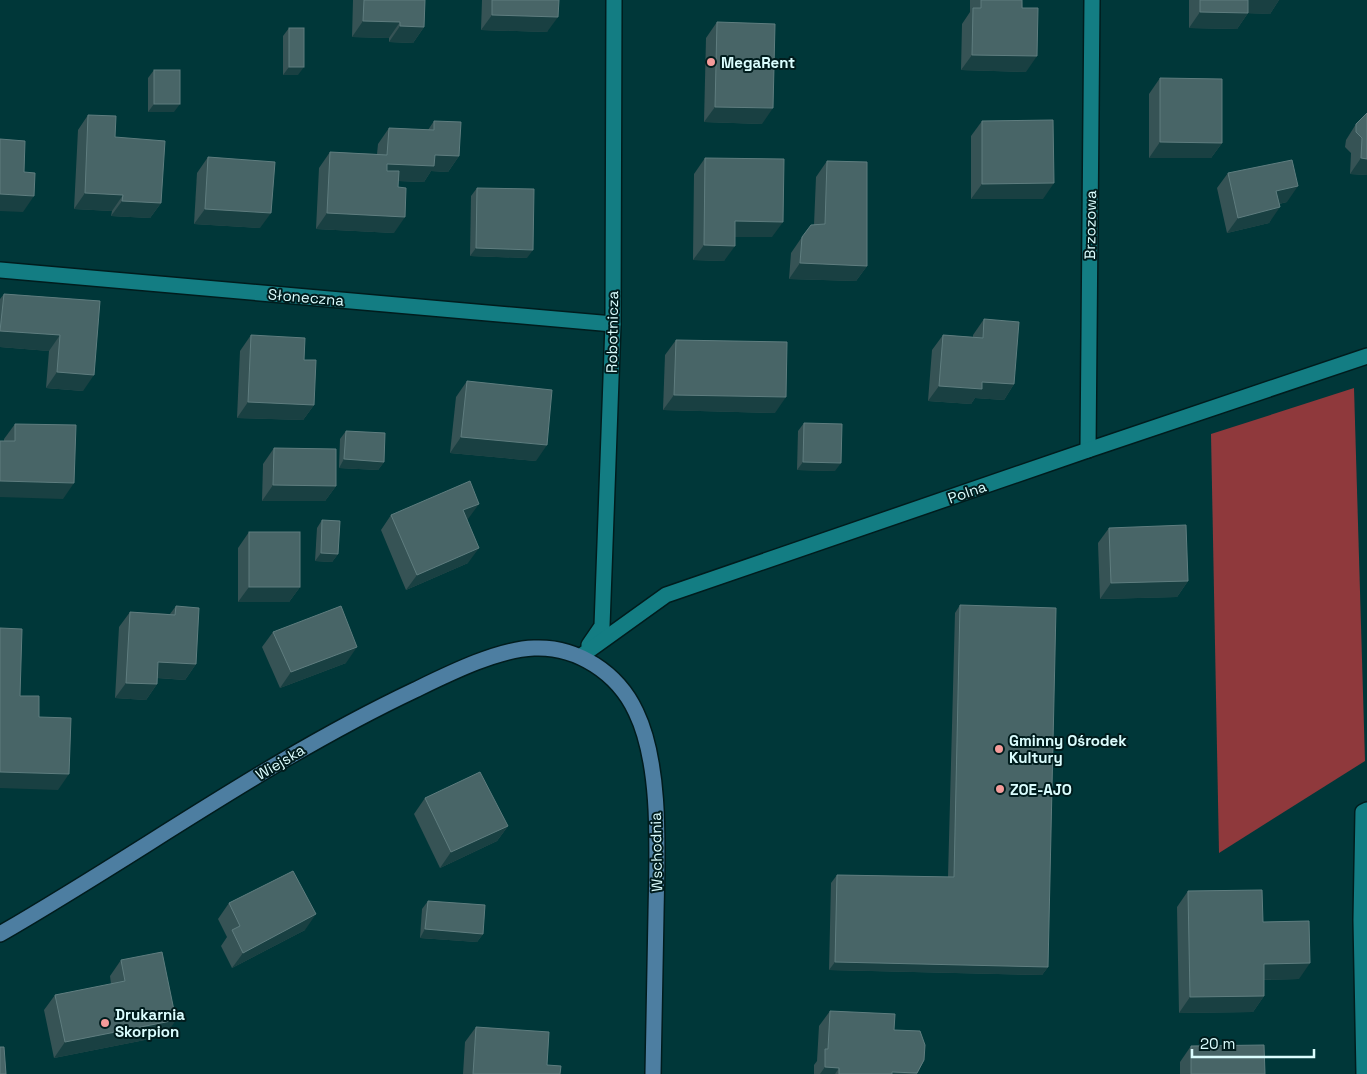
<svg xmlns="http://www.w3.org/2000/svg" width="1367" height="1074" font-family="'Space Grotesk',sans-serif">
<rect width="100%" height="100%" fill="#003739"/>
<path fill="#8f393c" d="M1354,388L1365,761L1219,853L1211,434Z"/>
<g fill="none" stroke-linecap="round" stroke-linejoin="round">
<g stroke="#001c1d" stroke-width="18">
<g id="street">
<path d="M0,270L613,324"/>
<path d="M1088,450L1092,0"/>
<path d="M589,645L602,626L613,324L614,0"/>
<path d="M581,656L666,595L1088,450L1367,356"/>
<path d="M1364,1074L1361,920L1363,812L1367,810"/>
</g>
</g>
<g stroke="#001c1d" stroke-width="18">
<path id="secondary" d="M0,934C139,854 269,759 415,690C448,674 498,649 534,648C577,646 618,673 636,712C662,766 657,853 656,914C655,967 654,1021 653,1074"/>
</g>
<use href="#street" stroke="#137d83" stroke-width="15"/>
<use href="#secondary" stroke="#4d7ea1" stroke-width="15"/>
</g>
<g fill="#365355">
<path d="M353,0H425L424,27L413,43L389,42V38L352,37Z"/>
<path d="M482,0H559L547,32L481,30Z"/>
<path d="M970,0H1022L1026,72L961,70L962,24L970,12Z"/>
<path d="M1189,0H1279L1270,14L1248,13L1237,29L1189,28Z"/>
<path d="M717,22L762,124L704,122L706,38Z"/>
<path d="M289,28L298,75H283V36Z"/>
<path d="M154,70L174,112H148V78Z"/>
<path d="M1160,78L1222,143L1211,158H1149V94Z"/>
<path d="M1367,113V175L1350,174L1351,153L1345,147L1346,140L1356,124Z"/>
<path d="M88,115L115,137L161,203L150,218L111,216L112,211L74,209L78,130Z"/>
<path d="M434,121L459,156L448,172L431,171L424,182L398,181L394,233L316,229L319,168L330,152L377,154L378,144L389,128L428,130Z"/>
<path d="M982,121L1043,199H971V136Z"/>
<path d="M208,157L260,228L194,224L197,173Z"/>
<path d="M705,158L772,237H735L724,261L693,260L694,174Z"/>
<path d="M827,161L867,266L856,281L789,279L791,253L802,237L814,225L816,177Z"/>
<path d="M1228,173L1287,202L1279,204L1269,223L1227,233L1217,188Z"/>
<path d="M477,188L527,258L470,256L471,196Z"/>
<path d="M4,294L100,301L83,391L46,388L49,351L0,347V299Z"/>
<path d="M984,319L1014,384L1004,400L975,398L971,404L928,401L932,350L943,335L973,337V335Z"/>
<path d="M251,335L314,405L303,420L237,418L240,351Z"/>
<path d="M676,340L775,413L663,410L665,355Z"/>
<path d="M467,381L536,461L450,453L456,397Z"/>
<path d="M804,423L835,471L797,470L798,431Z"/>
<path d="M15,424L63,499L4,441V439Z"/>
<path d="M346,431L384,462L378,470L339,468L340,439Z"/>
<path d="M274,448L336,486L325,501H262L263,464Z"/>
<path d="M391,515L468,519L467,520L468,563L406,590L381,530Z"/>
<path d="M322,520L338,554L332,562L315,561L317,528Z"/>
<path d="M1109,528L1188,581L1177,597L1100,599L1098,543Z"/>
<path d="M249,532L300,587L289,602H238V548Z"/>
<path d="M960,605L1048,967L1042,975L829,970L831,883L837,875L948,877L955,613Z"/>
<path d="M176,606L196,664L185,680L157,678V684L146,700L115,698L119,627L130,612L170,614Z"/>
<path d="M273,632L346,663L280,688L262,647Z"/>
<path d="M425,798L508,826L497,841L440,868L414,814Z"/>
<path d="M1188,891L1263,922L1299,979L1264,980V996L1253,1012L1179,1013L1177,907Z"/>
<path d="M428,901L483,934L477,942L420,938L422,909Z"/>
<path d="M229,903L305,930L232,968L221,946L227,937L218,919Z"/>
<path d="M121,960L165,1036L54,1058L44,1010L55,995L111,984L110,976Z"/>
<path d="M830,1011L894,1030L924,1060L917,1074H814V1065L817,1061L819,1026Z"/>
<path d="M476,1027L547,1065L560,1074H463L465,1042Z"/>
<path d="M1191,1046L1265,1074H1180V1062Z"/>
</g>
<g fill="#194042">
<path d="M1246,0H1279L1270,14L1237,13Z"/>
<path d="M1200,12L1248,13L1237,29L1189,28Z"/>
<path d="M492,15L558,17L547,32L481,30Z"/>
<path d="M363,21L400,22L389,38L352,37Z"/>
<path d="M400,26L424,27L413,43L389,42Z"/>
<path d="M972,55L1037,56L1026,72L961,70Z"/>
<path d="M289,67H304L298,75H283Z"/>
<path d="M154,104H180L174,112H148Z"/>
<path d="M715,107L773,108L762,124L704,122Z"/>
<path d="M1160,142L1222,143L1211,158H1149Z"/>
<path d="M435,155L459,156L448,172L431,171L424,182L376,180L387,164Z"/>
<path d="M1361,158L1367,159V175L1350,174Z"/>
<path d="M1054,183L1043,199H971L982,184Z"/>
<path d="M1298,186L1287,202L1265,207L1276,191Z"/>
<path d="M85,193L123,195L112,211L74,209Z"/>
<path d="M0,194L34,196L23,212L0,211Z"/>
<path d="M122,201L161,203L150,218L111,216Z"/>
<path d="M1280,207L1269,223L1227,233L1238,218Z"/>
<path d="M205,209L271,213L260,228L194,224Z"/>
<path d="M327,213L405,217L394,233L316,229Z"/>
<path d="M735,221L783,222L772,237H724Z"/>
<path d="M704,245L735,246L724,261L693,260Z"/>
<path d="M476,248L533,250L527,258L470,256Z"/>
<path d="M800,263L867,266L856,281L789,279Z"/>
<path d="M0,331L60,335L49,351L0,347Z"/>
<path d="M57,372L94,375L83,391L46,388Z"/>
<path d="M982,382L1014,384L1004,400L975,398L971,404L928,401L939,386Z"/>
<path d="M674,395L786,397L775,413L663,410Z"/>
<path d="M248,402L314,405L303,420L237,418Z"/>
<path d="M461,437L547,445L536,461L450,453Z"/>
<path d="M344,459L384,462L378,470L339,468Z"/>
<path d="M803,462L841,463L835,471L797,470Z"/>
<path d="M0,481L74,483L63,499L0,497Z"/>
<path d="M273,485L336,486L325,501H262Z"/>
<path d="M479,504L468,519L452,526L463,510Z"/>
<path d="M479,548L468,563L406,590L417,575Z"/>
<path d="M321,553L338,554L332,562L315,561Z"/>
<path d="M1188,581L1177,597L1100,599L1111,583Z"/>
<path d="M249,587H300L289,602H238Z"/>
<path d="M357,647L346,663L280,688L291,672Z"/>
<path d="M158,662L196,664L185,680L147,677Z"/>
<path d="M126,683L157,684L146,700L115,698Z"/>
<path d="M0,772L69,774L58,790L0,788Z"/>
<path d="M508,826L497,841L440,868L451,852Z"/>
<path d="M316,914L305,930L232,968L243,953Z"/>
<path d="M425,929L483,934L477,942L420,938Z"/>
<path d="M835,962L1048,967L1042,975L829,970Z"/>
<path d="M1310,963L1299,979L1253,980L1264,964Z"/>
<path d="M1264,996L1253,1012L1179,1013L1190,997Z"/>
<path d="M176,1020L165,1036L54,1058L65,1042Z"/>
<path d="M825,1067L839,1068L835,1074H820Z"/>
<path d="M892,1072L917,1073L891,1074Z"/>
</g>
<g fill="#486567" stroke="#5f7d7f">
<path d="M364,0H425L424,27L400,26V22L363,21Z"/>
<path d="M492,0H559L558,17L492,15Z"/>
<path d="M981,0H1022V8H1038L1037,56L972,55L973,8H981Z"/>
<path d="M1200,0H1248V13L1200,12Z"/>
<path d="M717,22L775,24L773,108L715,107Z"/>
<rect x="289" y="28" width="15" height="39"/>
<rect x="154" y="70" width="26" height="34"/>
<path d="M1160,78L1222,79V143L1160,142Z"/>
<path d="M1367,113V159L1361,158L1362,138L1356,132V124Z"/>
<path d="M88,115L116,116L115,137L165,141L161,203L122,201L123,195L85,193Z"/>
<path d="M1053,120L1054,183L982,184V121Z"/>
<path d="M434,121L461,122L459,156L435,155L434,166L387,164V171H399L398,187L406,188L405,217L327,213L330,152L387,155L389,128L434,130Z"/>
<path d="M0,139L25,141L24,172L35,173L34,196L0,194Z"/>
<path d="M208,157L275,162L271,213L205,209Z"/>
<path d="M705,158L784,159L783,222L735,221V246L704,245Z"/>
<path d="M1292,160L1298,186L1276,191L1280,207L1238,218L1228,173Z"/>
<path d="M827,161L867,162V266L800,263L802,237L811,225L825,224Z"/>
<path d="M477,188L534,189L533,250L476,248Z"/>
<path d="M4,294L100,301L94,375L57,372L60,335L0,331Z"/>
<path d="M984,319L1019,322L1014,384L982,382V389L939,386L943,335L983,338Z"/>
<path d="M251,335L305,338L304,360H316L314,405L248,402Z"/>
<path d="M676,340L787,342L786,397L674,395Z"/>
<path d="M467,381L552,390L547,445L461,437Z"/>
<path d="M804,423L842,424L841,463L803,462Z"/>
<path d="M15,424L76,425L74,483L0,481V441H15Z"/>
<path d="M346,431L385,433L384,462L344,459Z"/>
<path d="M274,448L336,449V486L273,485Z"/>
<path d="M470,481L479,504L463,510L479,548L417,575L391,515Z"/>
<path d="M322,520L340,521L338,554L321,553Z"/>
<path d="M1186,525L1188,581L1111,583L1109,528Z"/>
<rect x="249" y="532" width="51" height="55"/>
<path d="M960,605L1056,608L1048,967L835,962L837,875L954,877Z"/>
<path d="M176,606L199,608L196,664L158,662L157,684L126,683L130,612L175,615Z"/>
<path d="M341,606L357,647L291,672L273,632Z"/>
<path d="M0,628L22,629L20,696H39V717L71,718L69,774L0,772Z"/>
<path d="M480,772L508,826L451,852L425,798Z"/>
<path d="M293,871L316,914L243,953L232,930L240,926L229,903Z"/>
<path d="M1262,890L1263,922L1309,921L1310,963L1264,964V996L1190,997L1188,891Z"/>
<path d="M428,901L485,905L483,934L425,929Z"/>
<path d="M162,952L176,1020L65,1042L55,995L125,981L121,960Z"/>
<path d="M830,1011L895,1014L894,1030L920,1031L925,1045L924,1060L917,1073L892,1072V1074H839V1068L825,1067V1049H828Z"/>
<path d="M476,1027L549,1032L547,1065L561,1066L560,1074H473Z"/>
<path d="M1264,1045L1265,1074H1191V1046Z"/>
<path d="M0,1047H4L6,1074H0Z"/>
</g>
<g fill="#f59b9a" stroke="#001c1d" stroke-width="2">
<circle cx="711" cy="62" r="5"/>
<circle cx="999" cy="749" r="5"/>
<circle cx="1000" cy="789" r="5"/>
<circle cx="105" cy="1023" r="5"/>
</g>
<g text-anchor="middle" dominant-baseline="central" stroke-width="4" stroke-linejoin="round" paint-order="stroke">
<g font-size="15" font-weight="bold" fill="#dbfdfe" stroke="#001c1d" text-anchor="start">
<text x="721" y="62">MegaRent</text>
<text x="1009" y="740">Gminny Ośrodek<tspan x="1009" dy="17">Kultury</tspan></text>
<text x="1010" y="789">ZOE-AJO</text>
<text x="115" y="1014">Drukarnia<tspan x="115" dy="17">Skorpion</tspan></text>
</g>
<g font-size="15" fill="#dbfdfe" stroke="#001c1d">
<text transform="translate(1090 225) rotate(-89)">Brzozowa</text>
<text transform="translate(306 297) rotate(5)">Słoneczna</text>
<text transform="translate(612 332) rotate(-89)">Robotnicza</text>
<text transform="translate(967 492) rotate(-19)">Polna</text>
<text transform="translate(280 762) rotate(-31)">Wiejska</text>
<text transform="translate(656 852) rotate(-91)">Wschodnia</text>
</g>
</g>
<path d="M1192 1049v8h122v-8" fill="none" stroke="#dbfdfe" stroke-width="2.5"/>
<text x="1200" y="1049" font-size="15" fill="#dbfdfe" stroke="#001c1d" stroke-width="4" paint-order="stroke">20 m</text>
</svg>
